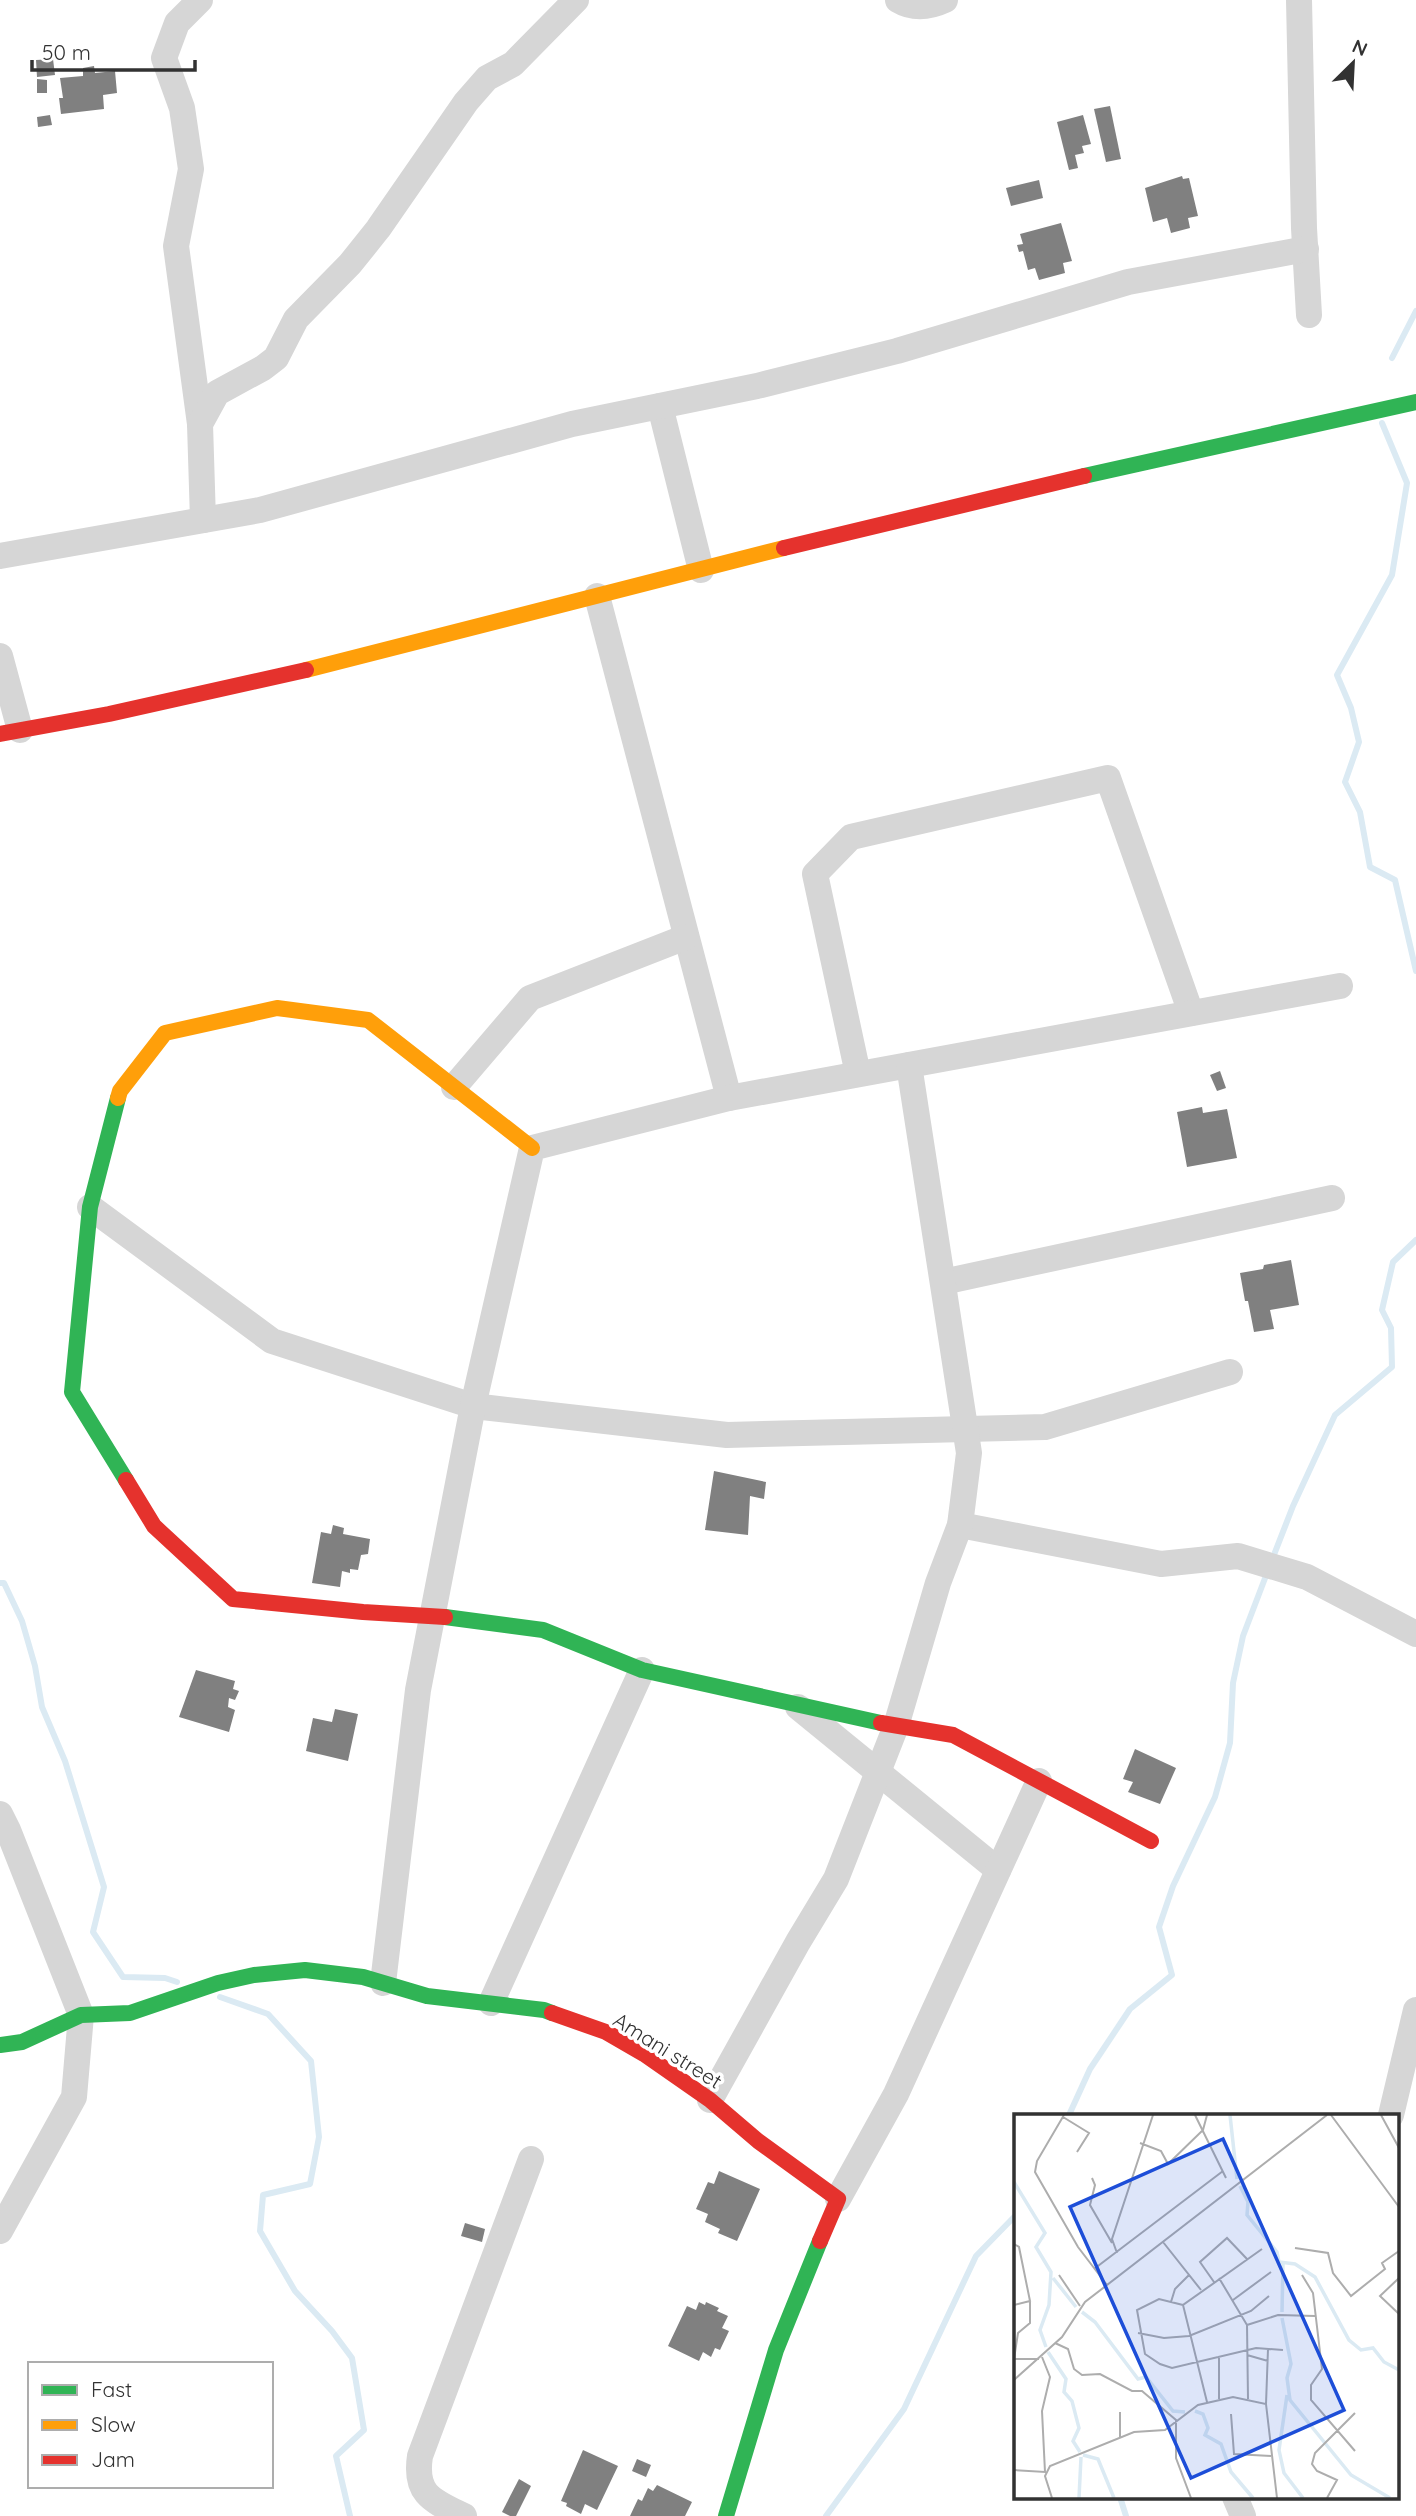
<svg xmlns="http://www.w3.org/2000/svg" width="1416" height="2516" font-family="Quicksand,sans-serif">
<rect width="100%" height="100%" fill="#fff"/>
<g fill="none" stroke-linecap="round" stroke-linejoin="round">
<g stroke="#dbeaf3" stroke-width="6">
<path d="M1392,358L1416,311"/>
<path d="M1382,423L1407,483L1392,575L1337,675L1351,708L1359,742L1345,782L1360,812L1370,867L1395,880L1416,971"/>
<path d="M1272,1560L1293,1506L1335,1415L1392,1367L1391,1328L1382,1310L1393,1262L1416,1240"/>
<path d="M0,1583H4L22,1621L35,1666L42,1707L65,1761L104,1887L93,1932L123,1977L165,1978L177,1982"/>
<path d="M220,1997L268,2014L311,2061L319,2137L310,2184L263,2195L260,2231L295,2291L332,2331L352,2358L364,2430L336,2456L350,2516"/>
<path d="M1069,2115L1090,2069L1130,2009L1172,1975L1159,1927L1173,1886L1215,1797L1230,1743L1233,1683L1243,1636L1267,1573"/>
<path d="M1120,2497L1126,2516"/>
<path d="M826,2516L904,2409L976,2256L1015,2216"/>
</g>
</g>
<g fill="#808080">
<path d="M53,59L55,75L37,77L36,60Z"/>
<path d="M94,66L95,73L115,71L117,93L103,95L104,109L61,114L59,98H63L60,78L83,76V68Z"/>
<path d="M37,79L47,80V93H37Z"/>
<path d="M1110,106L1121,159L1106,162L1094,109Z"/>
<path d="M50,115L52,125L38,127L37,117Z"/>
<path d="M1083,115L1091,144L1082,146L1084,153L1075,155L1078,168L1069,170L1057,122Z"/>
<path d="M1182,176L1183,179L1189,178L1198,216L1188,218L1190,228L1171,233L1167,218L1153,222L1145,188Z"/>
<path d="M1039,180L1043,198L1011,206L1006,188Z"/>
<path d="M1061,223L1072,261L1063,263L1065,273L1039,280L1035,268L1028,270L1023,251L1019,252L1017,245L1023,244L1020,234Z"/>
<path d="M1220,1071L1226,1088L1217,1091L1210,1075Z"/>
<path d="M1202,1107L1203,1113L1227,1109L1237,1158L1187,1167L1177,1112Z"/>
<path d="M1291,1260L1299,1305L1270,1310L1274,1329L1254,1332L1248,1301H1245L1240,1273L1263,1269L1264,1265Z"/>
<path d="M714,1471L766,1482L764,1499L750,1496L748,1535L705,1530Z"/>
<path d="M333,1525L344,1528L343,1534L370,1539L368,1554L361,1555L358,1570L350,1569V1573L342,1571L340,1587L312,1583L321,1532L331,1534Z"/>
<path d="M196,1670L235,1681L233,1689L239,1691L235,1700L229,1698L228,1707L235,1710L229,1732L179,1717Z"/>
<path d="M335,1709L358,1714L348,1761L306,1751L313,1718L332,1722Z"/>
<path d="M1135,1749L1176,1768L1160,1804L1128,1792L1133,1782L1123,1779Z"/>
<path d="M719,2171L760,2189L737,2241L718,2233L720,2229L705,2222L708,2214L696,2209L708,2182L714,2184Z"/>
<path d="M465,2223L485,2229L482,2242L461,2236Z"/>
<path d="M699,2302L705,2305L706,2302L719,2308L717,2311L728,2316L722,2328L729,2331L720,2350L715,2348L711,2357L703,2352L699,2361L668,2346L687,2306L696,2310Z"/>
<path d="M583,2450L618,2466L597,2510L585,2504L581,2514L566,2506L567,2503L561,2501Z"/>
<path d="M637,2459L651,2465L646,2477L632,2471Z"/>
<path d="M519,2479L531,2486L516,2516H510L502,2512Z"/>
<path d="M657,2485L692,2502L685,2516H630L638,2499L642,2501L648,2488L653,2491Z"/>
</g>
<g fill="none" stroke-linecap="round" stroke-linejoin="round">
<g stroke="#d6d6d6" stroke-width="26">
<path d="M898,0C913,9 930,7 945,0"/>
<path d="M1299,0L1304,228L1309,315"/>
<path d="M660,406L701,570"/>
<path d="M200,424L176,246L191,169L182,108L164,58L177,23L200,0"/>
<path d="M203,520L200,424L217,393L263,368L276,358L296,319L350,264L378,229L466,102L487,78L513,64L576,0"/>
<path d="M0,556L260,510L572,424L757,386L897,351L1128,282L1306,249"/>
<path d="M597,596L729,1098"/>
<path d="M0,656L20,730"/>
<path d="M858,1074L815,874L851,837L1108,778L1191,1013"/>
<path d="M454,1087L530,998L686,937"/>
<path d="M90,1207L272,1341L473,1406L727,1435L1045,1427L1230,1372"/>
<path d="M943,1282L1332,1198"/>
<path d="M960,1525L1161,1564L1238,1556L1307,1577L1416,1634"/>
<path d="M798,1707L998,1870"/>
<path d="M0,1814L8,1830L81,2015L74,2097L0,2231"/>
<path d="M383,1983L418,1690L473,1406L532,1148L729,1098L1340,986"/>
<path d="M491,2003L642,1670"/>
<path d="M710,2100L798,1942L836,1879L896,1726L938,1583L960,1525L969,1453L909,1065"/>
<path d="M1391,2115L1416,2010"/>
<path d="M838,2199L896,2094L1039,1781"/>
<path d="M1235,2497L1243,2516"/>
<path d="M464,2516C433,2501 414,2495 420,2456L531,2159"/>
</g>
<g stroke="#30b455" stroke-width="16">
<path d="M1084,476L1416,402"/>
<path d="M118,1098L90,1207L72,1392L126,1480"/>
<path d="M445,1617L543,1630L642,1670L881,1723"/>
<path d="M0,2045L22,2042L81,2015L130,2013L218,1983L254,1975L305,1970L363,1977L427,1996L544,2010L552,2013"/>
<path d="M726,2516L776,2350L820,2241"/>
</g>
<g stroke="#ff9f0a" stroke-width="16">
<path d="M306,670L784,548"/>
<path d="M118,1098L120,1091L165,1033L277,1008L368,1020L532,1148"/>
</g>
<g stroke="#e5322d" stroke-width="16">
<path d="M784,548L1084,476"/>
<path d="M0,734L109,714L306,670"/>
<path d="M126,1480L154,1526L233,1599L363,1612L445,1617"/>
<path d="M881,1723L953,1735L1151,1841"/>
<path d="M552,2013L606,2032L644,2054L710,2100L758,2141L838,2199L820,2241"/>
</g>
</g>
<g text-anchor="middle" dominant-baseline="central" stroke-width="7" stroke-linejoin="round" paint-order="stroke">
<g font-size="21" fill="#323232" stroke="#fff">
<text transform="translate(668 2050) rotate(32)">Amani street</text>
</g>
</g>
<g transform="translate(1014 2114)">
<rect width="385" height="385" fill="#fff"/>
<path fill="none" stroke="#dbeaf3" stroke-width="3.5" d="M216,1L223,65M0,68L31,119L22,133L37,158L35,191L26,216L32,233M226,72L234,88L233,101L263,138L265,148L281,150L301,163L335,226L347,236L359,234L370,248L385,256M39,164L62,193M68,198L81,208L124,265L132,263L159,297L171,298M268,198L269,150M268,204L277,250L273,264L276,286L337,361L376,384M34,238L52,265L50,278L58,287L65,314L59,327L66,338M273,281L265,336L270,359L289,384M181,297L189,300L194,314L191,321L207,330L217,358L239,384M69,341L84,345L100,384M65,384L67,343"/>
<path fill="none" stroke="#adadad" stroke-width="2" d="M50,1L23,47L21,58L64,133L93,171M181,1L212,64M317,1L385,93M367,1L385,34M49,3L75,19L63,38M126,29L147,37L154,50L189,16L193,1M78,64L81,71L76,91L98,129M149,128L187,176M0,130L5,133L16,187L0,191M281,134L314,139L319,159L337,182L371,155L368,149L385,137M103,139L98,125L139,1M80,155L209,57M45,161L66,192M288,161L299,179L308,255L297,271V286L341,337M205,164L233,211L234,285M385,164L366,182L385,200M200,168L186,148L213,124L233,145M219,186L257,158M16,187V209L4,219L0,245H25M157,188L161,175L175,161M169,191L145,185L123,196L131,240L146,250L158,254L242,234L269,236M233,211L264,201L301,202M124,219L150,224L175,222L237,197L255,182M41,229L54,235L60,255L68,261L86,260L118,277H128L162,306V344L177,384M233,241L254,247M0,266L48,223L71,188L313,1M205,285V242M193,288L169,191L248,135M252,290L254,235M217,300L220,340L257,342M106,323V298M0,356L31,358L28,297L36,263L28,243M38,384L31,362L36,352L120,318L151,316L184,291L219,283L252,290L263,384M313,384L323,366L303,357L298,350L301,339L341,299"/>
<path fill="#1d4ed8" fill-opacity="0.15" stroke="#1d4ed8" stroke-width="3.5" d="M209,25L330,296L177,364L56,93Z"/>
<rect width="385" height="385" fill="none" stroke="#323232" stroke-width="3.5"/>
</g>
<rect x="28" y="2362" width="245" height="126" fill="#ffffff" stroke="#adadad" stroke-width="2"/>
<rect x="42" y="2385" width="35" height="10" fill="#30b455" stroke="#adadad" stroke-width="2"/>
<text x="91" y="2397" font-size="21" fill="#323232">Fast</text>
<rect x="42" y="2420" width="35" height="10" fill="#ff9f0a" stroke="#adadad" stroke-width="2"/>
<text x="91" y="2432" font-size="21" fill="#323232">Slow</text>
<rect x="42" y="2455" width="35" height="10" fill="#e5322d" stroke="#adadad" stroke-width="2"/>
<text x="91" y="2467" font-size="21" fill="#323232">Jam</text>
<g transform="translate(1353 63) rotate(24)" stroke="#ffffff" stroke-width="5" paint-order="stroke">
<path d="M0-5L12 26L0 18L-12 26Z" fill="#323232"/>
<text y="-10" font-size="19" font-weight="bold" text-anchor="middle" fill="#323232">N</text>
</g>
<path d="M32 60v10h163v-10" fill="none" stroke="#323232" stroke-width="3.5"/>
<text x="42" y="60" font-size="21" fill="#323232" stroke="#ffffff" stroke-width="5" paint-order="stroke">50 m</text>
</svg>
